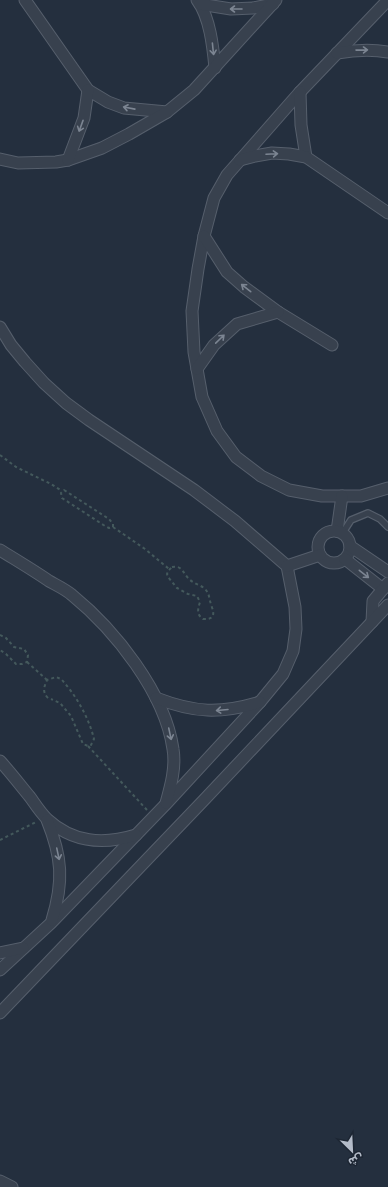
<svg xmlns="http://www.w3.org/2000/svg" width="388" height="1187" font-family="'DM Sans','Noto Sans Arabic',sans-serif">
<rect width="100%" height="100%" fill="#242f3e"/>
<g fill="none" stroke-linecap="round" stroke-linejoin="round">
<g stroke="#565f6c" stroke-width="8">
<path id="service" d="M342,534L351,520L368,513L380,519L388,527"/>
</g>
<g stroke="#565f6c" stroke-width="13">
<g id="minor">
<path d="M25,0L88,90L108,102L124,108L167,112"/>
<path d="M197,0C210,17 213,47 215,68"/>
<path d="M388,0L300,92L227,175L214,198L204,236L198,269L192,311L194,352L202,397L217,431L236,457L261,476L289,490L322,496H361L388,488"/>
<path d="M200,4L231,9L253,8L273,4"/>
<path d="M337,53C355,50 370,49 388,52"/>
<path d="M300,92L301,125L306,157"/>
<path d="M0,159L18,163L56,162L68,160L102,148L129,134L167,112L194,90L276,0"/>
<path d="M68,160L84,118L88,90"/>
<path d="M240,160L255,156L272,153L289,154L306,157L388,213"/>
<path d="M204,236L227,272L244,287L278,312L332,345"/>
<path d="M0,327L11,345L25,362L44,383L66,403L89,420L194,490L235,521L287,566L295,607L296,629L293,651L283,674L260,702L165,805L51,923L0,970"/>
<path d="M197,369L214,345L237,324L278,312"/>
<path d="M337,531L342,496"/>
<circle cx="334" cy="547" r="16"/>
<path d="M350,546L388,572"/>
<path d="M0,550C16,560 33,570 49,581C56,585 65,589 72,595C115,630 165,693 173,749C176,767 171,785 166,803"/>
<path d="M345,559L383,589"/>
<path d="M287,566L320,555"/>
<path d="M372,622L373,601L388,583"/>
<path d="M156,698C195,713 220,714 260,702"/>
<path d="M0,761C11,773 20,785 30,797C35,804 40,812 47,819C73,843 103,845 136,835"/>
<path d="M47,820C62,857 64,881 52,920"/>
<path d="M0,953L23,948"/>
<path d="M0,1013L203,801L388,605"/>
<path d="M0,1181L12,1187"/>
</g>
</g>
<g stroke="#44595c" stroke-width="2" stroke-dasharray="3 3" stroke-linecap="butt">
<path d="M0,455L16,467L51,484L62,491"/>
<path d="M64,490L109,519L113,524V527L109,528L105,526L62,498L61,493Z"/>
<path d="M113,527L145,549L169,569"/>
<path d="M172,567C182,565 183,573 189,579C194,584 201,585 205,589C209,593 209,597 210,601C212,609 219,620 203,619C196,614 198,609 200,602L197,596L188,594L177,588L168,577L167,574L168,571Z"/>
<path d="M0,635L6,638L14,647L24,649L28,655L27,662L22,664H16L6,654L0,650"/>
<path d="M27,662L47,680"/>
<path d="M48,698C42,692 44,687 47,680L56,677L61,679C76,695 89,718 94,739L91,745L88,746L83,744L71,716L60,703L51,699"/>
<path d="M88,746L147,810"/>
<path d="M0,840L36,822"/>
</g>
<use href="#service" stroke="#38414e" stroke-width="5.5"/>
<use href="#minor" stroke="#38414e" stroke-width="11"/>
</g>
<defs><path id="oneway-shaft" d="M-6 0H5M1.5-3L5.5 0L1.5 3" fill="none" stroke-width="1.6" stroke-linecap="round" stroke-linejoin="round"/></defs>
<g stroke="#7c8592">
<use href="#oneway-shaft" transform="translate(236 9) rotate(180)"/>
<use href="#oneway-shaft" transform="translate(213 49) rotate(84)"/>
<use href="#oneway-shaft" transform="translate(362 50) rotate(-1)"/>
<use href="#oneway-shaft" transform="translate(129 108) rotate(-169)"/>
<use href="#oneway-shaft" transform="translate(81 126) rotate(110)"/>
<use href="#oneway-shaft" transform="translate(272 154) rotate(-3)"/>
<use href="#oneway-shaft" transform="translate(246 288) rotate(-142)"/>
<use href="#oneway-shaft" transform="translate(220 339) rotate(-44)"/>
<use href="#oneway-shaft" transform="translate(364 574) rotate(38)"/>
<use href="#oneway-shaft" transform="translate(222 710) rotate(175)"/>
<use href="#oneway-shaft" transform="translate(170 734) rotate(78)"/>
<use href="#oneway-shaft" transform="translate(58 854) rotate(78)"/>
</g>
<g transform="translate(352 1151) rotate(156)" stroke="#1d2633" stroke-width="3" paint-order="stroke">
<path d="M0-3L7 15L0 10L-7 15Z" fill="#b4bcc9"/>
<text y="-6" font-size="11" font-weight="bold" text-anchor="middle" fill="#b4bcc9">ش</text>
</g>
</svg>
